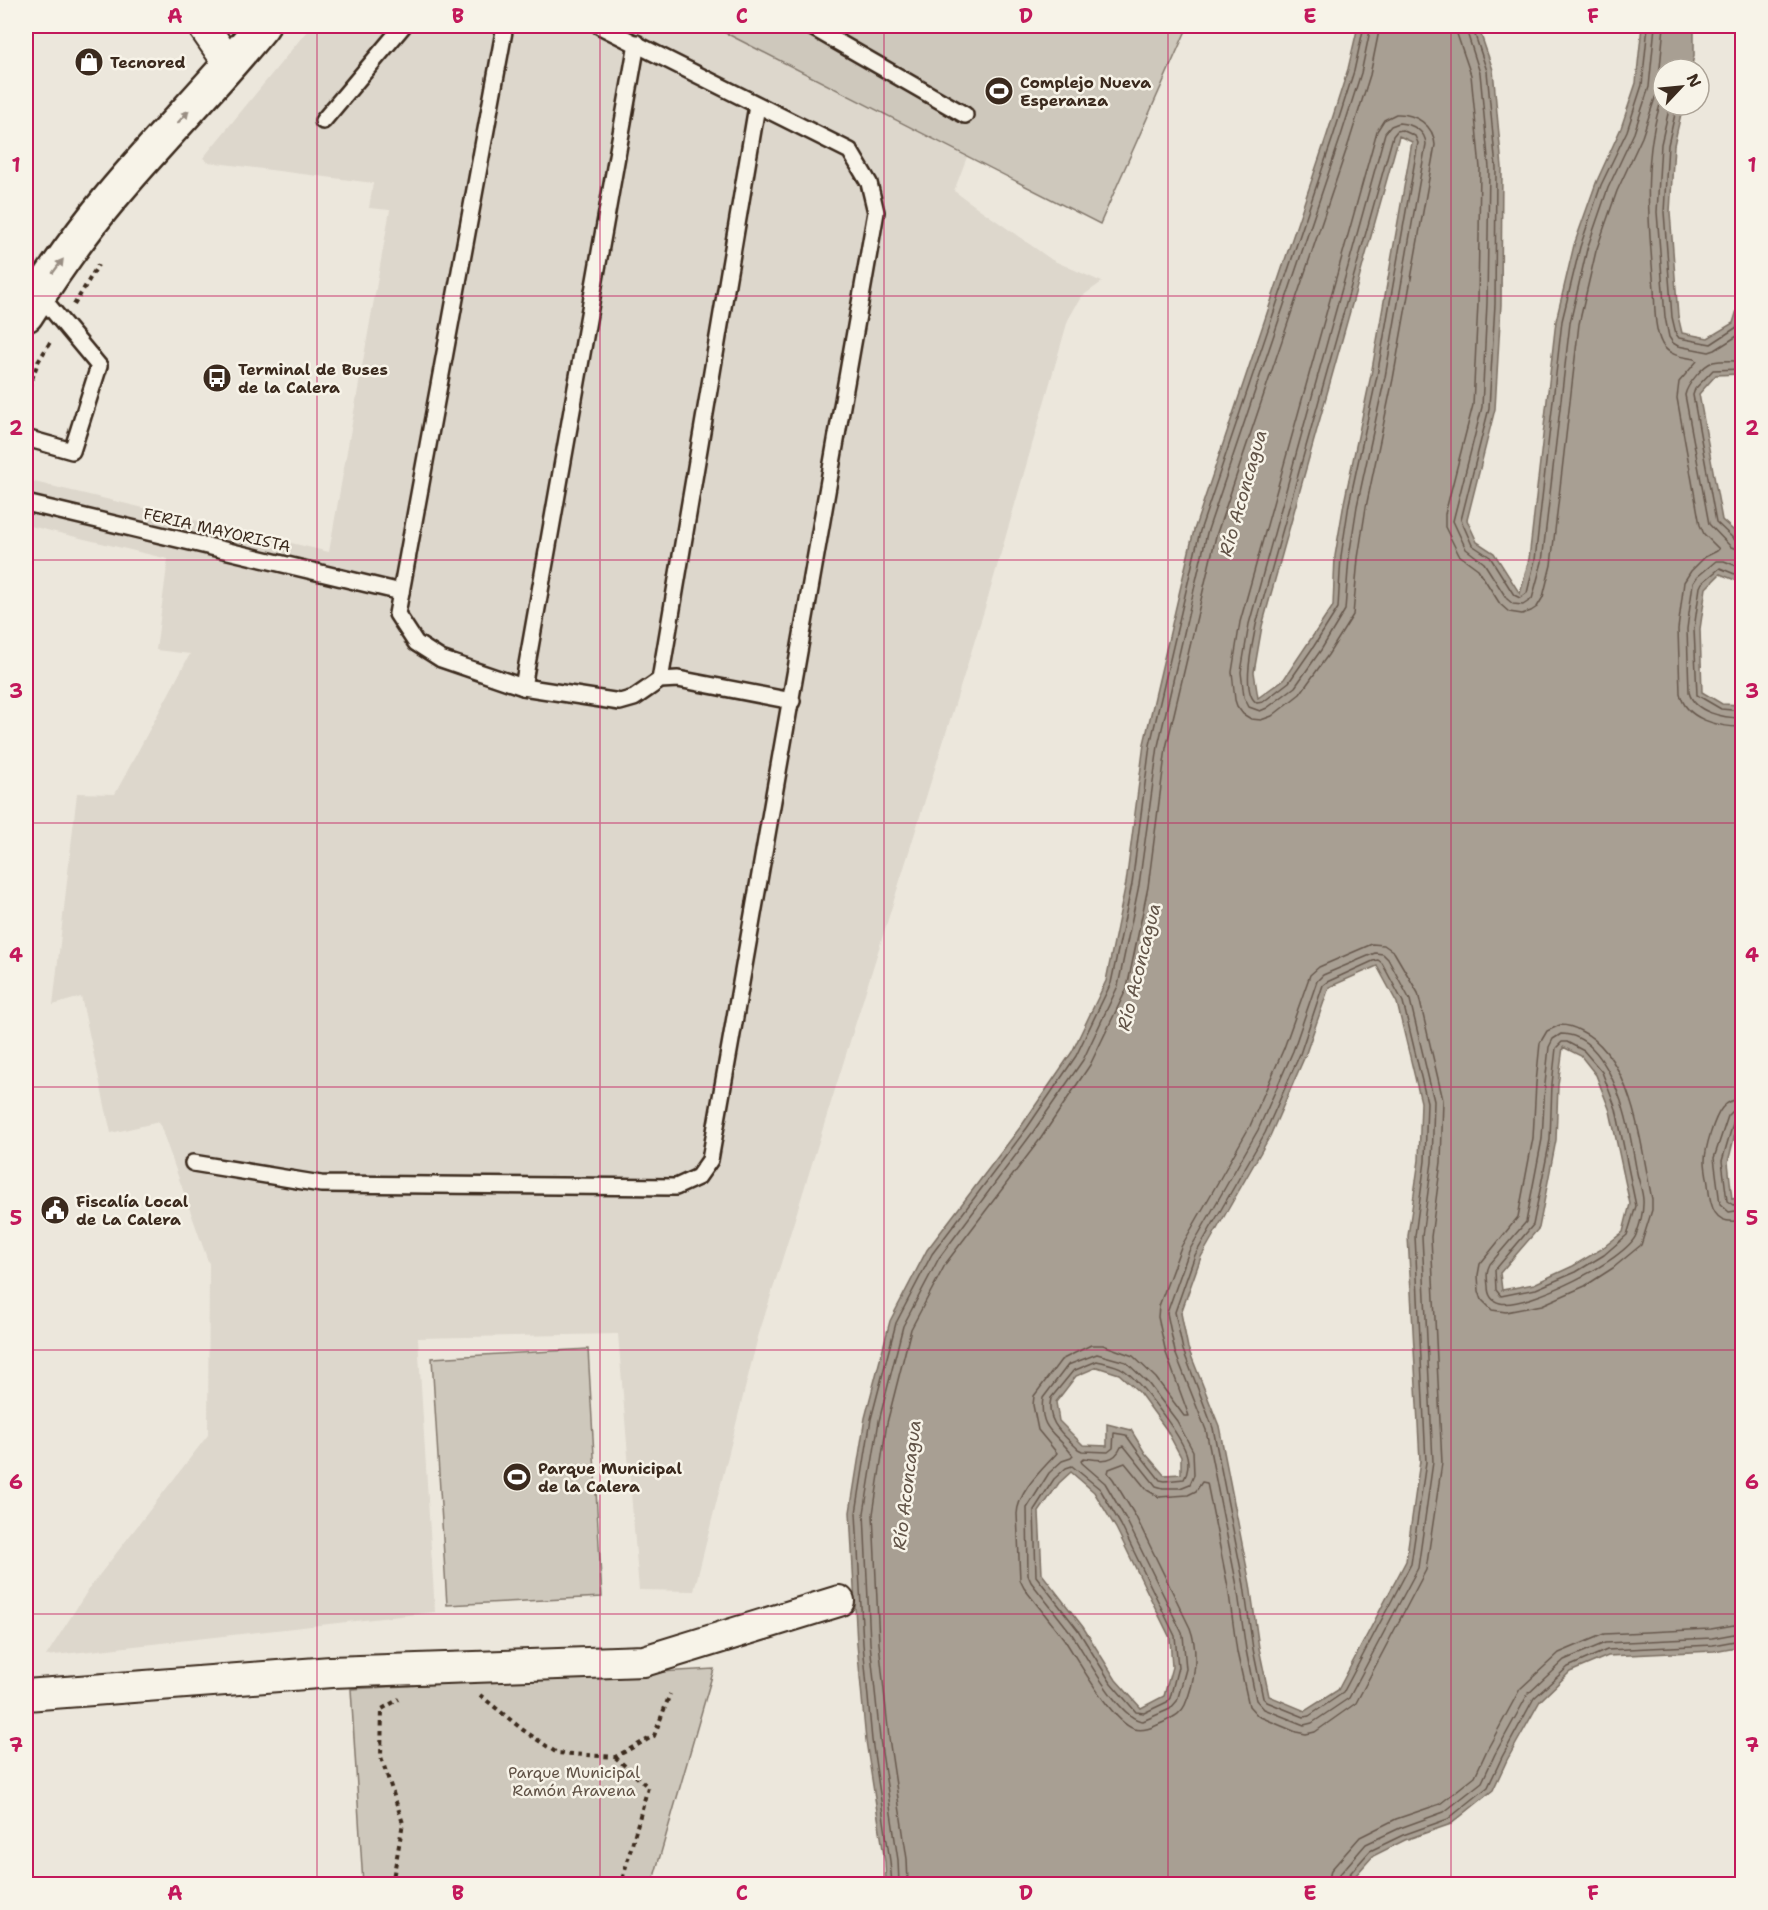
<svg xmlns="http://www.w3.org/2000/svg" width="1768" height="1910" font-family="'Shantell Sans',sans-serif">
<rect width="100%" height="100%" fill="#ece7dc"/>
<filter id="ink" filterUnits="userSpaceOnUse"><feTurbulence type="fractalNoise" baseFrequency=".0167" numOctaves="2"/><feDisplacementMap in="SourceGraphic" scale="12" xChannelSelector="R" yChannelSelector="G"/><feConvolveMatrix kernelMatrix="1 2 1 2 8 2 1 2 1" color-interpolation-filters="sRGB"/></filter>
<g filter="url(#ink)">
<path fill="#ddd7cc" d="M311,26H712L967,157L954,191L1052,260L1102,282L1081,297L1068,320L988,598L758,1337L694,1591L639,1590L618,1334L418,1338L435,1612L46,1656L90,1587L208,1435L209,1264L159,1122L111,1133L81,997L53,1005L77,793L115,794L190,654L156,650L168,559L26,525V480L329,552L390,210L369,208L373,183L208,162L203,158Z"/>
<g fill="#cec8bc" stroke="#84796d" stroke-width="1.5">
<path d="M712,26H1188L1100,224Z"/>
<path d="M588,1349L602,1597L447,1605L432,1358Z"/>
<path d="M714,1669L652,1884H363L351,1689Z"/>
</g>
<path fill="#a89f93" stroke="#7c7064" stroke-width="1.5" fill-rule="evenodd" d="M1358,26H1478L1493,70L1502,167L1501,304L1495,409L1467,520L1477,542L1494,553L1520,594L1529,559L1556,321L1574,245L1596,183L1621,128L1636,83L1642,26H1694V56L1691,69H1663V105H1683L1674,145L1670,212L1678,316L1682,333L1708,338L1733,323L1742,294V376L1740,374L1716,375L1699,394L1722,520L1742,538V583L1720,574L1706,588L1700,629L1702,692L1722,704L1742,705V1116L1736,1130L1728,1162L1732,1199L1742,1197V1660L1736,1647L1714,1651L1608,1656L1570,1672L1540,1701L1507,1760L1493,1790L1451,1824L1405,1840L1373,1856L1348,1884H886L885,1862L866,1741L857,1644L850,1512L865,1418L890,1321L927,1250L1022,1125L1072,1052L1106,981L1126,883L1144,744L1194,530L1327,135L1348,69ZM1399,136L1412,142L1371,375L1344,503L1335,556L1333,606L1284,679L1258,698L1254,672L1262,626ZM1377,966L1397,1003L1421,1102L1419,1160L1408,1236L1420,1461L1406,1561L1338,1690L1305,1711L1269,1696L1259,1648L1250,1584L1219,1426L1188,1348L1181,1313L1201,1257L1270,1136L1305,1056L1329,987ZM1563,1047L1581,1056L1596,1075L1610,1111L1630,1204L1623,1232L1600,1250L1573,1266L1534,1284L1502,1290L1500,1273L1539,1228L1556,1140L1558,1085ZM1097,1367L1119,1374L1139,1392L1166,1429L1181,1457V1474L1164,1475L1145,1453L1131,1430L1107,1424V1446L1083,1445L1059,1421L1056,1402L1076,1376ZM1071,1472L1094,1492L1116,1528L1170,1638L1172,1667L1164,1696L1141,1708L1116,1680L1083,1627L1042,1574L1039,1512L1059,1483Z"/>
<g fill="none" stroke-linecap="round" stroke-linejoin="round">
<g stroke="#67594d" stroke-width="1.5">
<path d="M1456,26L1457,34L1471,75L1480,168L1478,303L1473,405L1445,514V527L1459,555L1478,569L1500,604L1509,612L1522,614L1531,611L1537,607L1543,597L1551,565L1579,324L1596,251L1617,191L1642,137L1658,89L1664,26"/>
<path d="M1465,26L1480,73L1489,168L1487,303L1482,407L1453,521L1466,549L1484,563L1507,599L1513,604L1523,605L1532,599L1542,562L1570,323L1587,249L1608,188L1634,133L1649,87L1655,26"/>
<path d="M1472,26L1487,71L1496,168L1495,304L1489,408L1461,520L1472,545L1490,557L1514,595L1520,598L1527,593L1535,560L1562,321L1580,247L1601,185L1627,131L1642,85L1648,26"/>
<path d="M1663,96C1641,156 1649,227 1654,289C1655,306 1654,329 1662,344C1669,356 1683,357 1695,359L1697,361L1679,382L1677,398L1700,525L1704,534L1719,549L1717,551L1705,557L1691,571L1684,582L1678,629L1680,693C1685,720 1720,727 1742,727"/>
<path d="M1670,105L1661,144L1657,212L1665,317L1669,337L1673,343L1678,346L1709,352L1715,350L1742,333"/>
<path d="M1677,105L1668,145L1664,212L1672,317L1676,334L1679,338L1711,344L1737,327L1742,314"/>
<path d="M1396,114C1415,113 1434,125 1435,145L1393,379L1366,507L1358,558L1353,615L1328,655L1300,694L1272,716L1261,720L1251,719L1243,714L1237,706L1235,700L1232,672L1240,622L1377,131L1384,120Z"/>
<path d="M1399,123C1412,124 1425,130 1426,144L1385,377L1357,506L1349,557L1345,610L1321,650L1295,687L1267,708L1260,711L1249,707L1244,697L1241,672L1249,624L1385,133L1391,126Z"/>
<path d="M1397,131L1402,130L1415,136L1418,143L1377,376L1349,504L1341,556L1338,608L1314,646L1289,682L1263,702L1257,703C1240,693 1253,642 1256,625L1393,136Z"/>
<path d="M1742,361C1734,361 1722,360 1713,362C1703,365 1687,385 1685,395L1709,524L1731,547L1742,550"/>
<path d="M1742,369L1713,370L1695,389L1693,395L1716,522L1736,541L1742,543"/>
<path d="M1742,568L1724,561H1716L1697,577L1693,583L1687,629L1689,692C1694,713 1725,718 1742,718"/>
<path d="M1742,577L1720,568L1702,583L1700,587L1694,629L1697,695L1721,709L1742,711"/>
<path d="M1372,944L1384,945L1394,952L1418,993L1443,1100L1441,1162L1431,1237L1442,1463L1426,1570L1356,1703L1315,1732L1306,1734L1296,1732L1258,1716L1249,1706L1237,1652L1228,1587L1207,1483L1202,1482L1196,1491L1188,1495L1159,1497L1147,1490L1125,1463L1109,1469L1108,1473L1113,1479L1136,1517L1190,1628C1199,1652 1195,1682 1185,1705C1181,1714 1173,1717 1164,1722C1155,1726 1145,1732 1134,1729C1111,1721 1078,1660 1064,1639C1051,1622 1037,1605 1024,1588L1020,1580L1017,1514C1018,1491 1043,1469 1057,1453L1038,1430L1033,1405L1034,1396L1061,1360L1091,1345H1103L1133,1356L1156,1378L1184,1416H1189L1166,1353L1158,1317L1159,1306L1181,1247L1250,1126L1284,1048L1310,975L1319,967Z"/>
<path d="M1375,953L1383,954L1388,959L1410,1000L1434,1101L1432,1162L1422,1236L1433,1462L1418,1568L1349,1698L1312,1723L1304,1725L1264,1709L1256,1700L1246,1650L1237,1586L1206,1430L1175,1352L1167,1313L1189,1251L1258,1130L1293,1051L1317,981L1323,975Z"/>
<path d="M1373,961L1378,960L1382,963L1403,1002L1427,1102L1425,1161L1415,1236L1426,1462L1411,1564L1343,1693L1309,1716L1304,1717L1267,1702L1263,1698L1253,1649L1244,1585L1213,1428L1183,1350L1175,1312L1195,1255L1265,1133L1300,1054L1323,985L1327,982Z"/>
<path d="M1560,1025C1568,1025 1574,1027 1581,1031C1633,1056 1641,1148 1652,1199V1210L1641,1245L1613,1268L1585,1286L1542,1305L1506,1312L1492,1310L1482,1300L1479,1291L1478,1275L1480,1264L1518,1217L1533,1138L1536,1083L1540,1043L1547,1031Z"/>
<path d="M1561,1034C1592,1034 1609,1069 1618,1093C1628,1118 1632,1146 1637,1173C1639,1183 1644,1194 1643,1204C1643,1214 1639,1227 1636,1235C1626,1260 1526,1309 1500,1303C1491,1301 1488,1294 1488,1286C1487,1278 1486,1271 1490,1264L1526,1222L1542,1139L1545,1084L1549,1047L1553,1039Z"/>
<path d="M1562,1042H1567L1584,1051L1602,1072L1616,1109L1636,1206L1627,1235L1604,1255L1576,1272L1536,1289L1501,1296L1496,1290L1495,1270L1533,1225L1550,1140L1552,1084L1556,1048Z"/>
<path d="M1742,1099C1734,1099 1727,1102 1722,1108C1714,1118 1705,1148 1705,1161C1705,1168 1707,1176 1708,1184C1710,1206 1714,1227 1742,1220"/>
<path d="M1742,1108L1734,1110L1728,1116L1714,1158L1720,1204L1729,1212L1742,1210"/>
<path d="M1742,1116L1737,1117L1734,1120L1722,1161L1727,1201L1733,1205L1742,1203"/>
<path d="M1097,1354L1126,1362L1148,1383L1177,1421L1193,1451L1194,1475L1190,1484L1180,1488H1163L1156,1486L1124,1446L1121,1447C1114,1464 1099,1460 1084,1458L1081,1461L1082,1463L1105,1483L1127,1521L1183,1635L1186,1669L1177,1701L1170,1709L1143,1721C1119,1720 1085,1653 1071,1633C1058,1616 1044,1599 1031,1582L1028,1575L1027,1508L1049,1473L1062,1461L1071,1458L1073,1456C1059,1434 1038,1432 1043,1398L1068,1365Z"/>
<path d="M1097,1361C1105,1363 1117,1365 1124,1370C1140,1381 1183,1438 1187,1456C1189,1463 1188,1473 1184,1479L1165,1481L1160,1480L1141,1456L1126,1435L1114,1433L1113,1448L1108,1452L1082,1451L1078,1449C1064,1435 1045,1422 1051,1398L1073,1371Z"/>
<path d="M1072,1466L1100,1489L1121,1525L1175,1636L1178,1667L1170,1698L1167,1702L1144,1713L1136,1712L1111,1683L1078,1630L1036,1576L1034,1510L1054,1479L1066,1468Z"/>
<path d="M892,1884L890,1861L872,1740L863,1644L856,1513L871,1419L896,1323L932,1254L1027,1128L1076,1056L1111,983L1132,884L1150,745L1200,531L1333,137L1354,71L1364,26"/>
<path d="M899,1884L898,1860L880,1739L870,1643L864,1513L879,1421L903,1326L939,1258L1033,1132L1083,1060L1118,986L1139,885L1158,746L1207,533L1340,139L1361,73L1371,26"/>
<path d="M908,1884L907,1859L889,1738L879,1643L873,1514L887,1423L911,1329L946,1263L1041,1138L1090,1065L1127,988L1148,887L1166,748L1216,536L1349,142L1370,75L1380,26"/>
<path d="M1328,1884L1331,1870L1360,1837L1396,1819L1440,1804L1475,1776L1487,1750L1520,1689L1559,1653L1604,1634L1711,1629L1734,1625L1742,1626"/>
<path d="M1337,1884L1340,1874L1366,1844L1400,1828L1444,1812L1482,1782L1495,1754L1528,1694L1564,1660L1605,1643L1712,1638L1734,1634L1742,1636"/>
<path d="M1344,1884L1346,1878L1370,1851L1403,1835L1448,1819L1488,1787L1502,1757L1534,1698L1568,1667L1607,1650L1713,1645L1735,1641L1740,1643L1742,1647"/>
</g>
<g stroke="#3b2a1e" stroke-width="20">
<g id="service">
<path d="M505,26L397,614L416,643L441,659L523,687L620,702L634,698L660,680L678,679L792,701"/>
<path d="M810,26L965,115"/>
<path d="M323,121L403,26"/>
<path d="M26,438L72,451L99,366L39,294"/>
<path d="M26,503L401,592"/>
<path d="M660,680L757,106"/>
<path d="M523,687L637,43"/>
<path d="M193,1163L321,1184L676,1187L698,1177L710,1160L876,212L869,183L850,151L600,26"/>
</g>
</g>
<g stroke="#3b2a1e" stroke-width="34">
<g id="minor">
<path d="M203,26L230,65"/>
<path d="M26,1695L331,1672L644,1661L839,1601"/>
</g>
</g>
<g stroke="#3b2a1e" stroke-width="38">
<path id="primary" d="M26,315C52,274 80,234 111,197C160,138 214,85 262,26"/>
</g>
<g stroke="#3b2a1e" stroke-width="4" stroke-dasharray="4.5 4.5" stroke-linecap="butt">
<path d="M74,305L98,265"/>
<path d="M26,396L38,362L52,339"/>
<path d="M480,1695L523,1730L557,1753L615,1757L654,1736L670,1694"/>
<path d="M615,1757L648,1787L621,1884"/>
<path d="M392,1884L403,1823L381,1757L382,1709L399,1699"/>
</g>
<use href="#service" stroke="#f7f3e8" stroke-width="15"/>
<use href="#minor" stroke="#f7f3e8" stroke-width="30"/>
<use href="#primary" stroke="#f7f3e8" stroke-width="33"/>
</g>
<defs><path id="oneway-solid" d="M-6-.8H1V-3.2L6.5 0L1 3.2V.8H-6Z" transform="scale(1.5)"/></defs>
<g fill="#998e83">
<use href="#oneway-solid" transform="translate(183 117) rotate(-48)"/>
<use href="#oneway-solid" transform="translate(58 266) rotate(-53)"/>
</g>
</g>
<path fill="none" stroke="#c2185b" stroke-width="1.5" stroke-opacity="0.55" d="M317,26V1884M600,26V1884M884,26V1884M1168,26V1884M1451,26V1884M26,296H1742M26,560H1742M26,823H1742M26,1087H1742M26,1350H1742M26,1614H1742"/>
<defs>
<g id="shop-disc" transform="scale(1.5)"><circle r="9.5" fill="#3b2a1e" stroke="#f7f3e8"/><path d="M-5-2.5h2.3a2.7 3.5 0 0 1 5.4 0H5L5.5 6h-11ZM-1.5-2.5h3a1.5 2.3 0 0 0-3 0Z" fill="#fff"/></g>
<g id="stadium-disc" transform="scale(1.5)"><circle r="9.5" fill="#3b2a1e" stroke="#f7f3e8"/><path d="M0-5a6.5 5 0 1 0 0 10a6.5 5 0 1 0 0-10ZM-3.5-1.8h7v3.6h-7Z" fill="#fff"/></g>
<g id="bus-disc" transform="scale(1.5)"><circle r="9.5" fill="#3b2a1e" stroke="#f7f3e8"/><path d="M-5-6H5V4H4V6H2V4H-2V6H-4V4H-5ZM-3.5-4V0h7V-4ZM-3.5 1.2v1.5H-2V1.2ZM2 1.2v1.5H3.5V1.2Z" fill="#fff"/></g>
<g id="civic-disc" transform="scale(1.5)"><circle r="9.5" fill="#3b2a1e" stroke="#f7f3e8"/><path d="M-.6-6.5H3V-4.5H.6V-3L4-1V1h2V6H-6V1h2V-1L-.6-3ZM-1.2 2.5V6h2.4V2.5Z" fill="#fff"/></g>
</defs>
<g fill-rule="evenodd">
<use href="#shop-disc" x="89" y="62"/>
<use href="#stadium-disc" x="999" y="91"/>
<use href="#bus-disc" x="217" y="378"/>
<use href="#civic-disc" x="55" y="1210"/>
<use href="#stadium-disc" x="517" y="1477"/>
</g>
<g text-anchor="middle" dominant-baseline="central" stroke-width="5" stroke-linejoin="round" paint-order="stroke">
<g font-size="16" font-weight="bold" fill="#3b2a1e" stroke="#f7f3e8" text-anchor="start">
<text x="110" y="62">Tecnored</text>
<text x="1020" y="82">Complejo Nueva<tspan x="1020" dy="18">Esperanza</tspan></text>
<text x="238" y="369">Terminal de Buses<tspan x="238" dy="18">de la Calera</tspan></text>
<text x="76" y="1201">Fiscalía Local<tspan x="76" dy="18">de La Calera</tspan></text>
<text x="538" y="1468">Parque Municipal<tspan x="538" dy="18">de la Calera</tspan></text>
</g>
<g font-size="16" fill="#3b2a1e" stroke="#f7f3e8">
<text transform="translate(217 530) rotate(13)">FERIA MAYORISTA</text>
</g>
<g font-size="16" fill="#605246" stroke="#f7f3e8">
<text x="574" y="1772">Parque Municipal<tspan x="574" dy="18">Ramón Aravena</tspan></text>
</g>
<g font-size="18" font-style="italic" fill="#615347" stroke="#f7f3e8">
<text transform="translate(1243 493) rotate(-74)">Río Aconcagua</text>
<text transform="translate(1139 967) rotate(-76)">Río Aconcagua</text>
<text transform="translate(907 1485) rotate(-83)">Río Aconcagua</text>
</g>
</g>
<rect width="1768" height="1910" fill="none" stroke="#f7f3e8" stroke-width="66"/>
<g transform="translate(1681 87) rotate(64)"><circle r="28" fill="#f7f3e8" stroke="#aca397" stroke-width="1.5"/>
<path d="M0-4.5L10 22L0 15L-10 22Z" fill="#3b2a1e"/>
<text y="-9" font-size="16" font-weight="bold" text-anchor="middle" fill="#3b2a1e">N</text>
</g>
<rect x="33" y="33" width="1702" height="1844" fill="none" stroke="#c2185b" stroke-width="2"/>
<g font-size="20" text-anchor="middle" font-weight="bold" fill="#c2185b">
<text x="175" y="23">A</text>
<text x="458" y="23">B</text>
<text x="742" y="23">C</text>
<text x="1026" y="23">D</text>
<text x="1310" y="23">E</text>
<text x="1593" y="23">F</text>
<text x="16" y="172">1</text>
<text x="1752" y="172">1</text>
<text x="16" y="435">2</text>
<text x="1752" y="435">2</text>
<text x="16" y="698">3</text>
<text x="1752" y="698">3</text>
<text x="16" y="962">4</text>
<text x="1752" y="962">4</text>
<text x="16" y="1225">5</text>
<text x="1752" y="1225">5</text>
<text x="16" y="1489">6</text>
<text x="1752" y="1489">6</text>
<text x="16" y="1752">7</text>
<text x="1752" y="1752">7</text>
<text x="175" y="1900">A</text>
<text x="458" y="1900">B</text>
<text x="742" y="1900">C</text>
<text x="1026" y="1900">D</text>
<text x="1310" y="1900">E</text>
<text x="1593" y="1900">F</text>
</g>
</svg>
